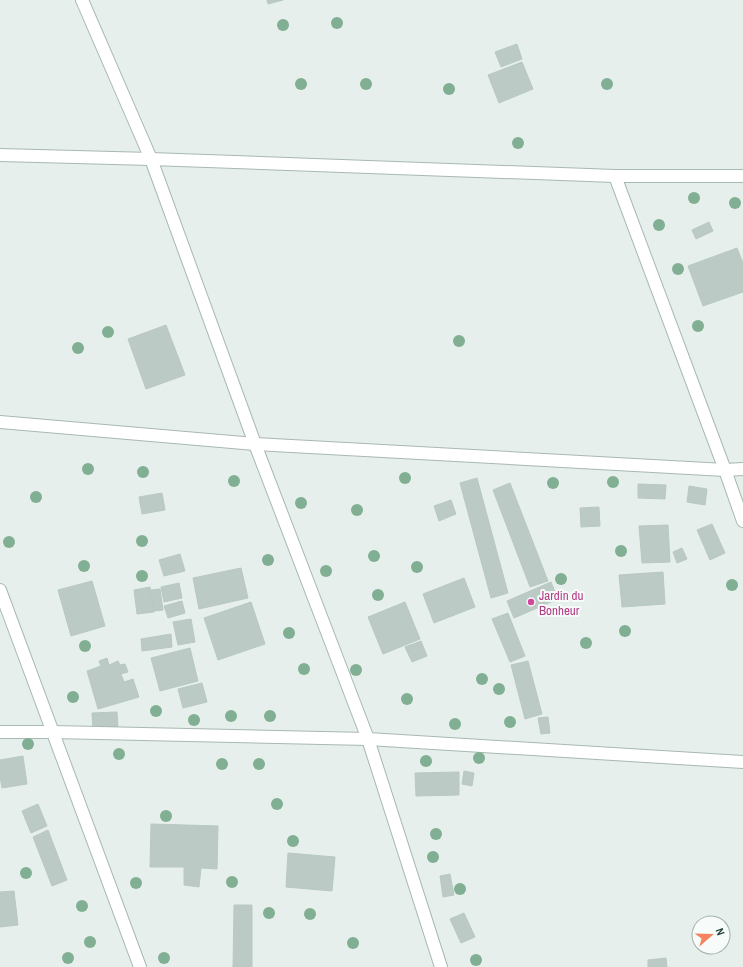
<svg xmlns="http://www.w3.org/2000/svg" width="743" height="967" font-family="'Archivo Narrow',sans-serif">
<rect width="100%" height="100%" fill="#e6efeb"/>
<g fill="#bbcac4" stroke="#b8c9c2">
<path d="M267,0H283L268,4Z"/>
<path d="M517,44L522,59L501,67L495,52Z"/>
<path d="M522,62L533,89L499,103L488,75Z"/>
<path d="M709,222L713,231L696,239L692,230Z"/>
<path d="M737,248L743,263V292L703,306L688,266Z"/>
<path d="M166,325L185,375L146,389L128,339Z"/>
<path d="M477,478L508,593L491,598L460,483Z"/>
<path d="M510,483L548,581L530,587L493,490Z"/>
<path d="M638,484L666,485L665,499L638,498Z"/>
<path d="M689,486L707,489L705,505L687,502Z"/>
<path d="M162,493L165,510L142,514L139,497Z"/>
<path d="M451,500L456,514L439,521L434,506Z"/>
<path d="M599,507L600,526L581,527L580,508Z"/>
<path d="M712,524L725,553L710,560L697,530Z"/>
<path d="M668,525L670,562L642,563L639,526Z"/>
<path d="M682,548L687,559L677,563L673,552Z"/>
<path d="M180,554L185,571L164,576L159,560Z"/>
<path d="M241,568L248,598L199,609L193,578Z"/>
<path d="M663,572L665,604L622,607L619,575Z"/>
<path d="M464,578L475,607L434,623L423,594Z"/>
<path d="M92,581L105,626L71,636L58,590Z"/>
<path d="M551,582L558,599L514,618L507,601Z"/>
<path d="M179,583L182,598L164,602L161,587Z"/>
<path d="M150,587L154,612L137,614L134,590Z"/>
<path d="M160,589L163,610L154,611L151,590Z"/>
<path d="M182,601L185,613L168,618L164,606Z"/>
<path d="M251,602L265,644L218,660L204,618Z"/>
<path d="M405,602L420,639L383,654L368,617Z"/>
<path d="M508,613L525,656L510,662L492,619Z"/>
<path d="M191,619L195,642L178,645L173,622Z"/>
<path d="M171,634L172,647L142,651L141,639Z"/>
<path d="M421,641L427,656L412,662L405,647Z"/>
<path d="M190,648L198,681L160,691L151,658Z"/>
<path d="M107,658L109,665L118,661L120,665L125,664L128,672L121,674L124,682L133,679L139,697L98,709L87,671L101,666L99,661Z"/>
<path d="M528,661L542,714L525,719L511,665Z"/>
<path d="M202,683L207,702L183,708L178,689Z"/>
<path d="M117,712L118,727L93,729L92,713Z"/>
<path d="M548,717L550,733L541,734L538,718Z"/>
<path d="M23,756L27,784L2,788L0,776V760Z"/>
<path d="M464,771L474,773L472,786L462,784Z"/>
<path d="M459,772V795L416,796L415,773Z"/>
<path d="M38,804L47,826L31,833L22,811Z"/>
<path d="M151,824L218,826L217,869L201,868L199,887L184,885V867H150Z"/>
<path d="M48,830L67,880L52,886L33,837Z"/>
<path d="M288,853L335,857L332,891L286,887Z"/>
<path d="M450,874L454,895L443,897L440,876Z"/>
<path d="M14,891L18,925L0,927V892Z"/>
<path d="M234,905H252V967H233Z"/>
<path d="M464,913L475,937L461,943L450,919Z"/>
<path d="M666,958L667,967H648V960Z"/>
</g>
<g fill="none" stroke-linecap="round" stroke-linejoin="round">
<g stroke="#a8b8b2" stroke-width="14">
<g id="minor">
<path d="M82,0L151,159L255,444L368,739L441,967"/>
<path d="M0,155L151,159L615,176H743"/>
<path d="M615,176L725,470L743,521"/>
<path d="M0,422L255,444L725,470L743,469"/>
<path d="M0,590L140,967"/>
<path d="M0,732H53L368,739L743,762"/>
</g>
</g>
<use href="#minor" stroke="#fff" stroke-width="12"/>
</g>
<g fill="#80af93">
<circle cx="337" cy="23" r="6"/>
<circle cx="283" cy="25" r="6"/>
<circle cx="301" cy="84" r="6"/>
<circle cx="366" cy="84" r="6"/>
<circle cx="607" cy="84" r="6"/>
<circle cx="449" cy="89" r="6"/>
<circle cx="518" cy="143" r="6"/>
<circle cx="694" cy="198" r="6"/>
<circle cx="735" cy="203" r="6"/>
<circle cx="659" cy="225" r="6"/>
<circle cx="678" cy="269" r="6"/>
<circle cx="698" cy="326" r="6"/>
<circle cx="108" cy="332" r="6"/>
<circle cx="459" cy="341" r="6"/>
<circle cx="78" cy="348" r="6"/>
<circle cx="88" cy="469" r="6"/>
<circle cx="143" cy="472" r="6"/>
<circle cx="405" cy="478" r="6"/>
<circle cx="234" cy="481" r="6"/>
<circle cx="613" cy="482" r="6"/>
<circle cx="553" cy="483" r="6"/>
<circle cx="36" cy="497" r="6"/>
<circle cx="301" cy="503" r="6"/>
<circle cx="357" cy="510" r="6"/>
<circle cx="142" cy="541" r="6"/>
<circle cx="9" cy="542" r="6"/>
<circle cx="621" cy="551" r="6"/>
<circle cx="374" cy="556" r="6"/>
<circle cx="268" cy="560" r="6"/>
<circle cx="84" cy="566" r="6"/>
<circle cx="417" cy="567" r="6"/>
<circle cx="326" cy="571" r="6"/>
<circle cx="142" cy="576" r="6"/>
<circle cx="561" cy="579" r="6"/>
<circle cx="732" cy="585" r="6"/>
<circle cx="378" cy="595" r="6"/>
<circle cx="625" cy="631" r="6"/>
<circle cx="289" cy="633" r="6"/>
<circle cx="586" cy="643" r="6"/>
<circle cx="85" cy="646" r="6"/>
<circle cx="304" cy="669" r="6"/>
<circle cx="356" cy="670" r="6"/>
<circle cx="482" cy="679" r="6"/>
<circle cx="499" cy="689" r="6"/>
<circle cx="73" cy="697" r="6"/>
<circle cx="407" cy="699" r="6"/>
<circle cx="156" cy="711" r="6"/>
<circle cx="231" cy="716" r="6"/>
<circle cx="270" cy="716" r="6"/>
<circle cx="194" cy="720" r="6"/>
<circle cx="510" cy="722" r="6"/>
<circle cx="455" cy="724" r="6"/>
<circle cx="28" cy="744" r="6"/>
<circle cx="119" cy="754" r="6"/>
<circle cx="479" cy="758" r="6"/>
<circle cx="426" cy="761" r="6"/>
<circle cx="222" cy="764" r="6"/>
<circle cx="259" cy="764" r="6"/>
<circle cx="277" cy="804" r="6"/>
<circle cx="166" cy="816" r="6"/>
<circle cx="436" cy="834" r="6"/>
<circle cx="293" cy="841" r="6"/>
<circle cx="433" cy="857" r="6"/>
<circle cx="26" cy="873" r="6"/>
<circle cx="232" cy="882" r="6"/>
<circle cx="136" cy="883" r="6"/>
<circle cx="460" cy="889" r="6"/>
<circle cx="82" cy="906" r="6"/>
<circle cx="269" cy="913" r="6"/>
<circle cx="310" cy="914" r="6"/>
<circle cx="90" cy="942" r="6"/>
<circle cx="353" cy="943" r="6"/>
<circle cx="68" cy="958" r="6"/>
<circle cx="164" cy="958" r="6"/>
<circle cx="476" cy="960" r="6"/>
</g>
<circle fill="#d1479c" stroke="#f7fbf9" stroke-width="1.5" cx="531" cy="602" r="4"/>
<g text-anchor="middle" dominant-baseline="central" stroke-width="4" stroke-linejoin="round" paint-order="stroke">
<g font-size="13" fill="#b23c85" stroke="#f7fbf9" text-anchor="start">
<text x="539" y="595">Jardin du<tspan x="539" dy="15">Bonheur</tspan></text>
</g>
</g>
<g transform="translate(711 935) rotate(70)"><circle r="19" fill="#f7fbf9" stroke="#a3b1ad"/>
<path d="M0-3L7 15L0 10L-7 15Z" fill="#f4845f"/>
<text y="-6" font-size="11" font-weight="bold" text-anchor="middle" fill="#24423a">N</text>
</g>
</svg>
